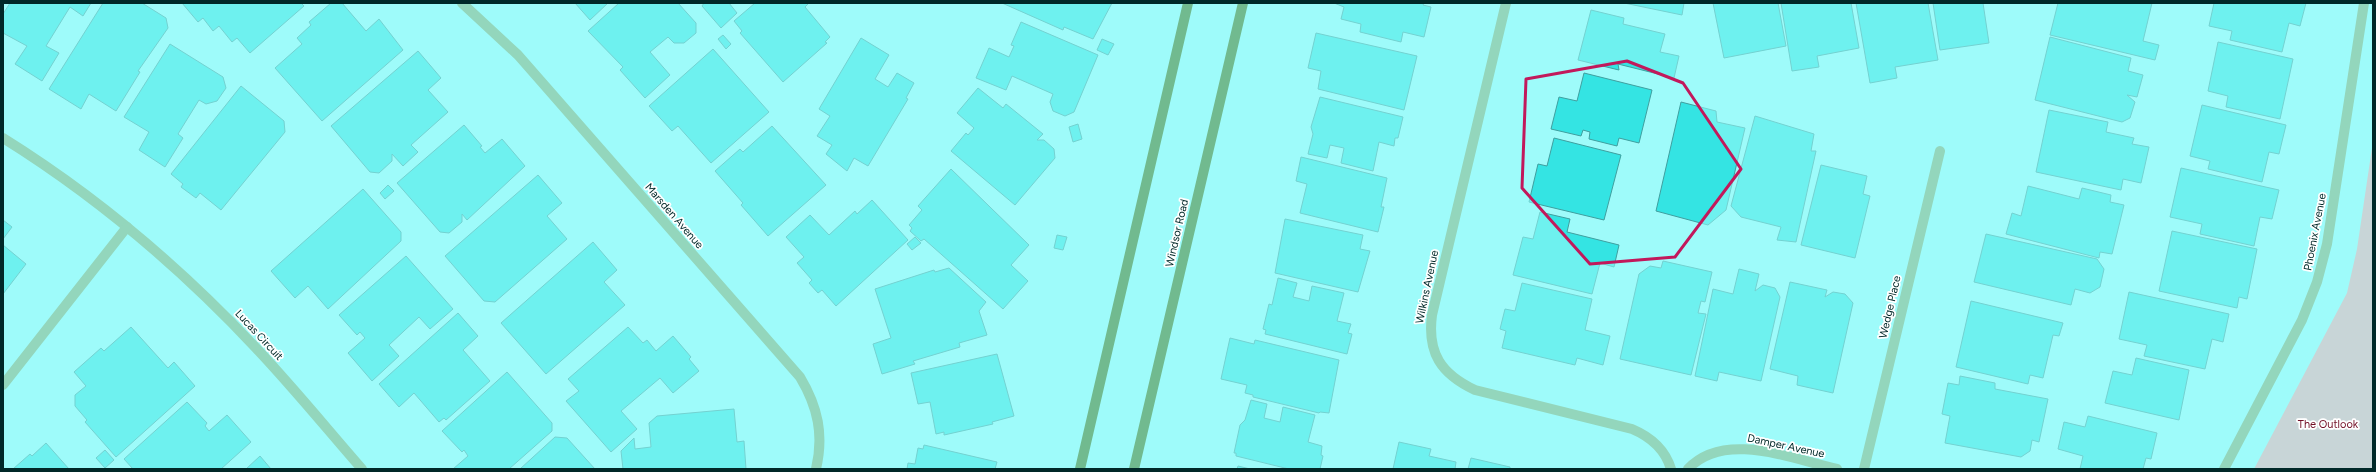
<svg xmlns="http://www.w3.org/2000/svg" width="2376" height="472" font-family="Figtree,sans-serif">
<rect width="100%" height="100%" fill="#9efbfa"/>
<path fill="#fba7ad" d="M2373,141V469H2254L2347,293L2357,249Z"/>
<g fill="#34e4e3" stroke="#3f9f9f">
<path d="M10,3H91L83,16L70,7L46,46L59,53L42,81L15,64L27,46L3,33V14Z"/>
<path d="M103,3H142L166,18L168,28L138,71L140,72L116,111L89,94L81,109L49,89Z"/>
<path d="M182,3H301L304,6L250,53L237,38L232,42L219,26L213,31L203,18L198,22Z"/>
<path d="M331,3H342L366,31L379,19L403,50L322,121L275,68L302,44L297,38L311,25L309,22Z"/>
<path d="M575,3H608L590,20Z"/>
<path d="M619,3H678L696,23V33L684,43H674L668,37L650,52L670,75L645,98L620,70L623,67L588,31Z"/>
<path d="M704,3H729L737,13L721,28L702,6Z"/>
<path d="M755,3H809L805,7L830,37L825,42L827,43L783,82L740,33L742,31L734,21Z"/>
<path d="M1002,3H1112L1093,39L1064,27L1063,30Z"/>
<path d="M1334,3H1424L1423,5L1431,7L1424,37L1403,32L1401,42L1360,32L1361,24L1341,19L1344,7Z"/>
<path d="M1624,3H1684L1682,15Z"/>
<path d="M1713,3H1778L1786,46L1724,58Z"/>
<path d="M1781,3H1851L1859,48L1817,56L1819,67L1792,71Z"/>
<path d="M1856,3H1928L1938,60L1895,67L1897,78L1870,83Z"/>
<path d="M1933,3H1983L1989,43L1940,50Z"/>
<path d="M2058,3H2152L2143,41L2159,45L2155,60L2050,35Z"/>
<path d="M2214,3H2306L2300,26L2289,23L2282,52L2230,40L2232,31L2209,26Z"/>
<path d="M1591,10L1624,18L1623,24L1665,34L1660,52L1679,56L1674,78L1618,64L1619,70L1578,60Z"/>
<path d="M1021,22L1098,55L1074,112L1065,116L1053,111L1050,102L1053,94L1012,76L1006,90L976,78L989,48L1009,57L1014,46L1011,45Z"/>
<path d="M1316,33L1417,56L1404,110L1318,89L1321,71L1308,68Z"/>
<path d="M723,35L731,44L726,49L718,39Z"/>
<path d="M2050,37L2131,58L2128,71L2143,75L2137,97L2127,95L2135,102L2130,118L2122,122L2035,100Z"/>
<path d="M861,38L889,55L875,79L888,87L897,73L914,83L906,98L908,99L868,166L854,158L847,171L826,154L832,145L817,136L830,116L819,109Z"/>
<path d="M1102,39L1114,44L1108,55L1097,50Z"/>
<path d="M2218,42L2293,59L2280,119L2226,107L2228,96L2208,91Z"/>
<path d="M170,44L223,77L226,88L217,101L206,104L199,100L178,134L183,138L165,167L139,150L149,132L124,117Z"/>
<path d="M713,49L769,112L711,163L678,126L672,131L649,106Z"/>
<path d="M418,51L441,78L428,90L448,112L411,145L418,152L403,166L392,154V161L379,173L370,172L331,126Z"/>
<path d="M1584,73L1652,90L1639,143L1619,138L1617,146L1589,139L1590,132L1583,130L1581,136L1551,129L1559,97L1577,101Z"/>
<path d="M241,86L284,121L285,132L221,210L200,193L196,198L181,187L183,184L171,174Z"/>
<path d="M978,88L1003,108L1006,104L1043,134L1037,140H1044L1054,149L1055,158L1015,205L951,151L966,133L968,135L974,128L957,113Z"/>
<path d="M1320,97L1403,117L1398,138H1395L1394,146L1379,142L1373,171L1341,163L1344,148L1330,145L1327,158L1308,154L1313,134L1311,127Z"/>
<path d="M1681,102L1716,111L1717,122L1745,128L1726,210L1708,225L1656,211Z"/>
<path d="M2202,105L2286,125L2279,154L2269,152L2262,182L2208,169L2210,161L2190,156Z"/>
<path d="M2049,110L2108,122L2106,132L2134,138L2132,144L2149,147L2141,183L2123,179L2121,190L2036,172Z"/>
<path d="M1755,116L1814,134L1811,151H1816L1796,242L1777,240L1781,227L1741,217L1731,206Z"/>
<path d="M1078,124L1082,139L1073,142L1069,127Z"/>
<path d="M464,125L482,146L480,147L485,153L502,139L525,166L467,220L462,214V222L449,233L440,232L397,183Z"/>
<path d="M772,126L826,185L768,236L741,205L743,203L715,171L740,149L743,152Z"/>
<path d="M1554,138L1621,155L1604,220L1529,202L1538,164L1547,166Z"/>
<path d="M1301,157L1387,178L1381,207H1384L1378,232L1300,213L1307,184L1296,181Z"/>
<path d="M1821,165L1867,176L1863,194L1870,196L1855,258L1801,245Z"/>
<path d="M2181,168L2279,190L2272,219L2260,217L2254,246L2200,234L2202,224L2170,217Z"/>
<path d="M951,169L1029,245L1011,265L1028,281L1003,309L924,239L921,241L910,231L912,228L909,225L922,210L918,206Z"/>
<path d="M538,175L562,203L547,216L567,239L495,302L484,301L445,256Z"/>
<path d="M388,185L394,191L385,199L380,193Z"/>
<path d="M2028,186L2079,199L2082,188L2111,195L2110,202L2124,205L2112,254L2100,252L2099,258L2006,234L2012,213L2021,216Z"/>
<path d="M363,189L401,232V241L328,309L308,286L295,298L271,271Z"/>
<path d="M872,200L908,240L836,306L822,290L818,293L809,283L812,280L797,263L804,257L786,237L810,215L829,235L855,211L857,214Z"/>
<path d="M1540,212L1570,219L1567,232L1619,245L1614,267L1600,263L1592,294L1513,275L1523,237L1533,239Z"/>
<path d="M1285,219L1363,235L1360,249L1370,251L1358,292L1275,273Z"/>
<path d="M3,220L12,227L3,239Z"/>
<path d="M2172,231L2257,249L2247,299L2239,297L2237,308L2159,291Z"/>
<path d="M1986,234L2097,259L2104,269L2100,287L2090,293L2075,289L2071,305L1974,282Z"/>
<path d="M1057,235L1067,237L1063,250L1054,248Z"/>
<path d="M915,237L921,243L912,250L907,244Z"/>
<path d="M593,242L617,270L604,282L625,305L546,374L501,323Z"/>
<path d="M3,245L26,264L3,294Z"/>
<path d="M406,256L453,309L430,329L419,317L389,345L399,356L372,381L348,353L365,338L360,332L357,335L339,315Z"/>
<path d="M1663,261L1712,272L1705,302L1701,301L1698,313L1706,314L1691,375L1620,359L1639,274L1650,266L1661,268Z"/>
<path d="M949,268L986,302L979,311L987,335L959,343L960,347L913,361L915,364L882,374L873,344L891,338L875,289L934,270L935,272Z"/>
<path d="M1739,269L1759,274L1755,291L1763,285L1775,288L1780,297L1761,381L1719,372L1717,381L1695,376L1713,289L1733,294Z"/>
<path d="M1278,278L1297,283L1293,297L1309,301L1312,286L1344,293L1337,321L1351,324L1348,333L1352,334L1347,354L1265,334L1266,330L1263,329L1269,304L1272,305Z"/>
<path d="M1790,282L1827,290L1825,297L1833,292L1845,294L1853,303L1833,393L1797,385L1798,376L1770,369Z"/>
<path d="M1522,283L1592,299L1585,330L1610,336L1603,365L1577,358L1575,365L1502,348L1506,331L1500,329L1505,309L1515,311Z"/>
<path d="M2129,292L2229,314L2223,342L2212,339L2205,369L2144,356L2147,345L2119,339Z"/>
<path d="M1971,301L2063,323L2059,336L2053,335L2043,378L2030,375L2028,384L1956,367Z"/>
<path d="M458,313L478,336L463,350L490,381L446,420L444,418L439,422L414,393L399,407L379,384Z"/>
<path d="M131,327L168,368L174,362L195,386L116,457L85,422L87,420L75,406V395L86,386L74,372L101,348L104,351Z"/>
<path d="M628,327L643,343L647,340L656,351L673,336L691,357L689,359L699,371L673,393L660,378L621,411L637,429L611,452L566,401L579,391L568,379Z"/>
<path d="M1230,338L1254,344L1255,340L1339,360L1329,413L1320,412L1319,413L1253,397V395L1245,393L1247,385L1221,379Z"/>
<path d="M997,354L1014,416L992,422L993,424L944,435V432L936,434L930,402L918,404L911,373Z"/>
<path d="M2136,358L2189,370L2179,420L2105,403L2113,371L2132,375Z"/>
<path d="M507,372L552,423V431L509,469H453L468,456L464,450L462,452L442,431Z"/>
<path d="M1960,376L1995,383V389L2048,399L2039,442L2032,440L2030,451L2021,457L1945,443L1950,416L1942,414L1948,383L1959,385Z"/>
<path d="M1251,400L1267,404L1264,418L1280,422L1283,407L1315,415L1308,442L1322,446L1321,455L1323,456L1320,469H1289L1236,456V453H1234L1240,425L1245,420Z"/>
<path d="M187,402L207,423L205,426L209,431L227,415L251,442L221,469H133L124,459Z"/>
<path d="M734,409L737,442L744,441L746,469H623L621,451L634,438L635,449L651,447L649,423L657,416Z"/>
<path d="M2088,416L2157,433L2151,459L2146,458L2143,469H2080L2083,456L2058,449L2064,422L2085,427Z"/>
<path d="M555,437L567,438L595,469H520Z"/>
<path d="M1399,442L1431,449L1429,456L1456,462L1455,469H1393Z"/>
<path d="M46,443L69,469H13L30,454L32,456Z"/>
<path d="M924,445L997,462L995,469H907L908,463L915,464L918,448L923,449Z"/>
<path d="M105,450L114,460L105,468L96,458Z"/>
<path d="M260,456L271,469H246Z"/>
<path d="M1471,458L1510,467V469H1468Z"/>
<path d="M1238,466L1250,469H1237Z"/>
</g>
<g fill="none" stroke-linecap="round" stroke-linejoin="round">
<g stroke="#85a871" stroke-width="10">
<path d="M462,3L518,55L800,377C818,407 824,435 816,469"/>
<path d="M1506,3L1432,315C1427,353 1441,374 1475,390L1632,429C1651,437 1665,449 1671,469"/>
<path d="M3,138C96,196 181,268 256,348C293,387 327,429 362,469"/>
<path d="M3,385L127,227"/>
<path d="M1688,469C1724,430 1792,459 1837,469"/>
<path d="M1864,469L1940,151"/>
<path d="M2224,469L2302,320L2317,282L2327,244L2364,3"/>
</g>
<g stroke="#3a6c0e" stroke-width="10">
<path d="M1080,469L1188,3"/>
<path d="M1134,469L1243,3"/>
</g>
</g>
<path d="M0 0H2376V472H0ZM1627,61L1683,83L1741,169L1675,257L1590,264L1522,188L1526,79Z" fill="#9efbfa" fill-opacity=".55" fill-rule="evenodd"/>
<path fill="none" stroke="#c2185b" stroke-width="3" stroke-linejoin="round" d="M1627,61L1683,83L1741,169L1675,257L1590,264L1522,188L1526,79Z"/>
<g text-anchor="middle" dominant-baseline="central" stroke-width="3.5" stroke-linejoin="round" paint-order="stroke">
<g font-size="11" fill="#002828" stroke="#fff">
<text transform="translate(674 216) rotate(49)">Marsden Avenue</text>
<text transform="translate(2315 232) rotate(-79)">Phoenix Avenue</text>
<text transform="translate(1177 233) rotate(-77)">Windsor Road</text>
<text transform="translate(1427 287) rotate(-78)">Wilkins Avenue</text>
<text transform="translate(1890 307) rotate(-77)">Wedge Place</text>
<text transform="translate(259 335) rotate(47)">Lucas Circuit</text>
<text transform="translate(1786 446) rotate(12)">Damper Avenue</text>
</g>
<g font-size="11" fill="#720f26" stroke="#fff">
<text x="2328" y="424">The Outlook</text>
</g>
</g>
<rect width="2376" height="472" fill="none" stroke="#002828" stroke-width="8"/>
</svg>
